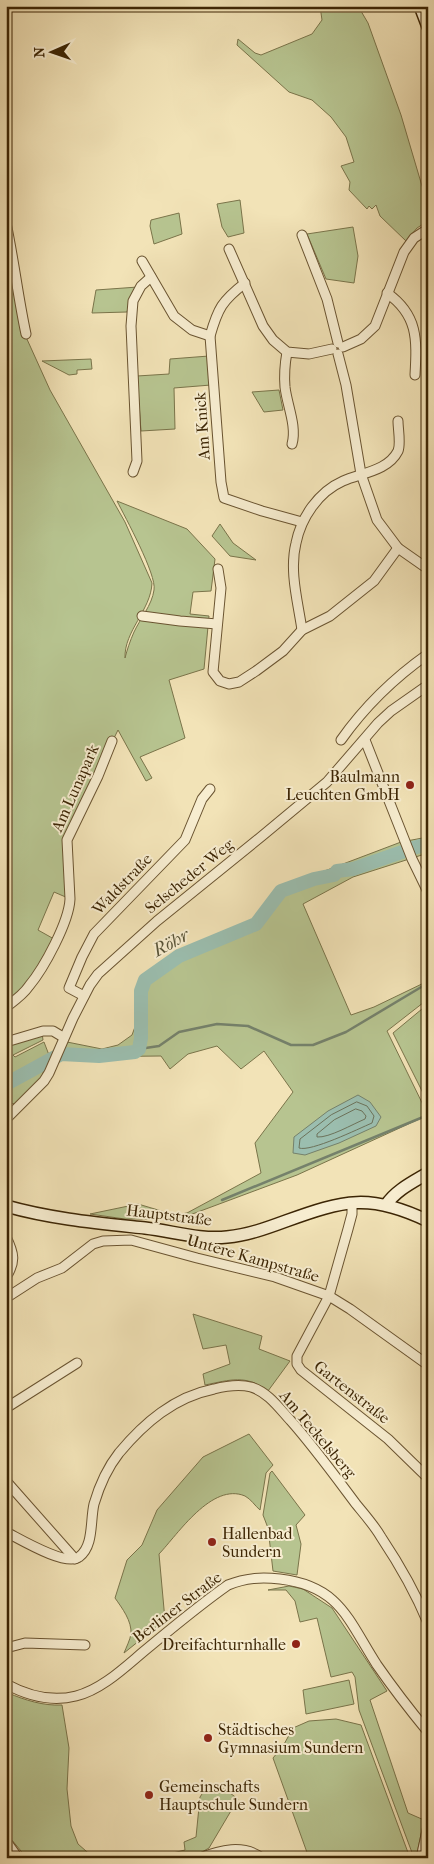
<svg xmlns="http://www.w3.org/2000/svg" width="434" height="1864" font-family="'IM FELL French Canon',serif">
<rect width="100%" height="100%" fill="#f2e3b7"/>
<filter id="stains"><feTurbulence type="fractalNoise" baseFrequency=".004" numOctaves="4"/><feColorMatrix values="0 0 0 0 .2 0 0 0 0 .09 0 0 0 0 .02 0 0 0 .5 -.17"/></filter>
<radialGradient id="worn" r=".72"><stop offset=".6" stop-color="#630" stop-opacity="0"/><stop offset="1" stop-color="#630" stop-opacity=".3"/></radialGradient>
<g fill="#b7c490" stroke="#7a744a">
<path d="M320,6H358L368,23L401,115L422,186L428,199V221L417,228L406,241L380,216L376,205L372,209L369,206L367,209L349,190L350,182L341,166L354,162L346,137L331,117L312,100L289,92L237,45L238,39L255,53L261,55L312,34L322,20Z"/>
<path d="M240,200L244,233L228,237L222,227L217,204Z"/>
<path d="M179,213L182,234L154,244L150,226L151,220Z"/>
<path d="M353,227L358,256L354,283L326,279L307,234Z"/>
<path d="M6,235L26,337L50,390L125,522L152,583C151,610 124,631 125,658C127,650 130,641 134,632C140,619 152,605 154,590C157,575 125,517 117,501L187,529L215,559L211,591L193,592L190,614L209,616L204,669L169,680L185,738L140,757L152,778L146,781L118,730L65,838L68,898L54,892L38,930L54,939L29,982L6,1003Z"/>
<path d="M138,287L130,301L127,312L92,313L96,290Z"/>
<path d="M209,356L211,385L174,388L175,429L141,431L137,376L169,374L170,359Z"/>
<path d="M91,359L92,369L77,370V374L69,375L42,361Z"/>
<path d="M279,390L283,410L264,412L252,392Z"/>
<path d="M220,524L233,543L256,560L230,556L212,536Z"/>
<path d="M428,837V853L353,877L303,904L351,1015L374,1007L428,981V999L387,1031L428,1115L297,1175L179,1219H125L90,1214L138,1204L175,1215L187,1213L261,1173L255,1143L293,1092L264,1051L241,1069L217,1046L188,1054L170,1069L161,1056L61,1057L67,1042L102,1049L118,1045L132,1035L139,1016L145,984L176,950L182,953L253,921L277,889L401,842Z"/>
<path d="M428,1004V1103L393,1033Z"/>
<path d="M42,1033L43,1040L13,1055L15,1057L44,1042L49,1055L42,1076L15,1104L6,1102V1044Z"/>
<path d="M193,1314L262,1336L259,1349L290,1361L268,1391C246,1374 230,1380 205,1385L203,1374L230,1364L226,1345L203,1349Z"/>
<path d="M249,1434L273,1465L266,1473L260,1510C255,1506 251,1499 245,1496C212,1482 178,1534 159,1554L165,1620L124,1653C126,1648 130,1640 131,1634C132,1621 122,1608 115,1598L127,1560L142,1545L157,1510L203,1457Z"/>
<path d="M272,1471L305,1515L296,1525L301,1544L297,1575L273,1571L268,1528L263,1515L270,1473Z"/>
<path d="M289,1586L303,1589L332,1608L387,1691L370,1700L408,1813L424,1820L416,1858H414L359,1710L355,1677L352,1672L331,1677L317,1618L300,1622L295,1601L286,1590H268Z"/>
<path d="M349,1680L354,1704L306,1714L303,1690Z"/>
<path d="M8,1693C25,1700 43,1706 62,1705L69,1748L67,1789L71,1826L78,1844L94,1858L26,1857L6,1833V1695Z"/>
<path d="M336,1719L361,1725L410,1858H309L273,1758L283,1746L293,1728L309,1721Z"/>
<path d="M222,1787L238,1799L209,1848L191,1858H152L185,1850L184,1842L196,1837L200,1797L204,1791Z"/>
</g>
<path fill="#9bbeaf" stroke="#75816b" d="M358,1095L370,1102L381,1117L376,1126L339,1143L305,1155L293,1153L294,1137L328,1111Z"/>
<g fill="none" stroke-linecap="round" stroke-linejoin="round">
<g stroke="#6c725a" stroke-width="1">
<path d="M357,1102L367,1106L374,1116L372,1123C358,1129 311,1152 299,1148L300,1139L331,1115Z"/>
<path d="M356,1109L362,1111L366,1116L365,1119C353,1124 329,1138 317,1137V1134L334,1120Z"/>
</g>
<g stroke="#75816b" stroke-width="2.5">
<path d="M139,1049L159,1046L179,1032L217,1024L248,1026L291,1045H313L346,1032L428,983"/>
<path d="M222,1200L428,1115"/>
</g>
<g stroke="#9bbeaf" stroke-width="14">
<path d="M413,848L428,844"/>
<path d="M6,1084L61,1054L99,1056L135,1052L139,1049L141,1038V991L145,980L179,956L256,924L281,891L314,879L334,875L337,871L353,869L402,852"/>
</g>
<g stroke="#6a5431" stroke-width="11">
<g id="street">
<path d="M6,10L9,6"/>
<path d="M6,223C14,260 18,297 26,334"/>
<path d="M302,235L327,299L338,343"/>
<path d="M229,249L263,326L273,340L287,352L309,354L332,349"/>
<path d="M142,261L174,316L192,330L210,336"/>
<path d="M245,283C222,301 218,308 210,336L221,482L224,498L262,511L302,522"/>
<path d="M387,293C418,315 417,339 415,375"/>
<path d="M343,347L361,339L375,326L404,252L414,238L428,229"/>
<path d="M287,352C285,363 284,375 285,387C287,405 297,426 292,444"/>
<path d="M338,354L346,385L361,474L377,520L398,548L428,569"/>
<path d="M133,472L137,461L131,326L133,301L141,286L151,277"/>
<path d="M218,569L221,588L213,672L220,681L229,684L239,682L256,671L283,651L302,630L330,616L374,581L398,548"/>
<path d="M142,616L180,621L217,624"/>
<path d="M302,630C298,602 289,571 296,543C301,518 318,492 343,481C361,473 388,471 398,451C401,444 398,429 398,421"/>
<path d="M341,740C365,706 394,678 428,654"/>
<path d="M365,740L412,859L428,892"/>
<path d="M84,996L69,988L82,957L94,934L185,840L202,799L210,789"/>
<path d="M6,1007C14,1001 23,995 29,986C44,968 69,922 70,899L67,840L98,776L112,741"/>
<path d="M6,1042L43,1031H53L63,1037"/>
<path d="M6,1119L44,1081L49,1073L73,1018L90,985L98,974L157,921L262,836L327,782L378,723L391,711L428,685"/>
<path d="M352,1203V1214L348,1229L329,1296L297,1356V1364L301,1370L388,1439L428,1478"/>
<path d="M6,1237C14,1253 16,1262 6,1277"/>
<path d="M6,1298L37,1278L62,1268L93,1244L103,1241L131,1240L197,1258L275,1277L329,1296L350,1309L428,1365"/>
<path d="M6,1408L77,1363"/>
<path d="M6,1481L75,1559"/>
<path d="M6,1532C20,1539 66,1567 79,1557C94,1546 90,1521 94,1504C99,1487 108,1467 119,1453C144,1423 174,1397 214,1389C226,1386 239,1384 251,1387C268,1392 279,1408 291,1421C314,1447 335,1476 356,1504C365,1515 374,1525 381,1537C399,1564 416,1594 428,1623"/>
<path d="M6,1648L25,1643L85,1645"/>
<path d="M6,1684C28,1696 52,1702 76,1696C101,1690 124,1668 143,1652C171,1629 198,1606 228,1585C246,1578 260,1577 280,1579C340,1586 348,1620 377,1665C393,1688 410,1710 428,1732"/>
<path d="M6,1841L18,1858"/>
<path d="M200,1858C220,1850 243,1844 262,1858"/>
<path d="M421,1858L428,1826"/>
</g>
</g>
<g stroke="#3c2504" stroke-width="14">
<g id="secondary">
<path d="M420,6L428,27"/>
<path d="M386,1205C396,1190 413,1182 428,1173"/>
<path d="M6,1206C52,1219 98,1223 145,1228C172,1231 200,1240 227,1237C248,1235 267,1228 286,1221C344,1200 370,1193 428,1221"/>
</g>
</g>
<use href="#street" stroke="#f7edd0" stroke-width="9"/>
<use href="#secondary" stroke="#f7edd0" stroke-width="11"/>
</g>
<g fill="#8f2418" stroke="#f7edd0" stroke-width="2">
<circle cx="410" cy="785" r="5"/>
<circle cx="212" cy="1542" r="5"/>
<circle cx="296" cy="1644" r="5"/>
<circle cx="208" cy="1738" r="5"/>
<circle cx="149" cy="1795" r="5"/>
</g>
<g text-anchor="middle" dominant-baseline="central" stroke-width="4" stroke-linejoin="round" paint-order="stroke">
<g font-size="16" fill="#3c2504" stroke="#f7edd0">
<text transform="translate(202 426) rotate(-94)">Am Knick</text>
<text transform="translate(75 788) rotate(-66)">Am Lunapark</text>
<text transform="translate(189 876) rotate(-39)">Selscheder Weg</text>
<text transform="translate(122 884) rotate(-46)">Waldstraße</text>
<text transform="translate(169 1215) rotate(7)">Hauptstraße</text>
<text transform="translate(253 1258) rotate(16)">Untere Kampstraße</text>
<text transform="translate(352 1392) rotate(38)">Gartenstraße</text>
<text transform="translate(318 1434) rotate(50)">Am Teckelsberg</text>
<text transform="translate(177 1607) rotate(-37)">Berliner Straße</text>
</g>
<g font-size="16" fill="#3c2504" stroke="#f7edd0" text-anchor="start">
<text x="400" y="776" text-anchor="end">Baulmann<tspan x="400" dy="18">Leuchten GmbH</tspan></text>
<text x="222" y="1533">Hallenbad<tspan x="222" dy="18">Sundern</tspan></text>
<text x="286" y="1644" text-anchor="end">Dreifachturnhalle</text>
<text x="218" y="1729">Städtisches<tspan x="218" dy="18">Gymnasium Sundern</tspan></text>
<text x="159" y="1786">Gemeinschafts<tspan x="159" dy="18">Hauptschule Sundern</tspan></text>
</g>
<g font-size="18" font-style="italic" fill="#585337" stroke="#f7edd0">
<text transform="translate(171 943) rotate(-29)">Röhr</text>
</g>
</g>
<rect width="434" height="1864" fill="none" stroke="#f2e3b7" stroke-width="25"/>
<rect x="8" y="8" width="419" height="1849" fill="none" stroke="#3c2504" stroke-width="2.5"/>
<rect x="12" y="12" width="409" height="1839" fill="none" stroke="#3c2504"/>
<g transform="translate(52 52) rotate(268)" stroke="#f7edd0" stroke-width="4" paint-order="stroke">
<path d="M0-4L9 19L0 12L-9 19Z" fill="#3c2504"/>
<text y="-8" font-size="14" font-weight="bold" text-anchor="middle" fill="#3c2504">N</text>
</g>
<rect width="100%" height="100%" filter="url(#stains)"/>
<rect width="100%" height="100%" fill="url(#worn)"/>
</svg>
